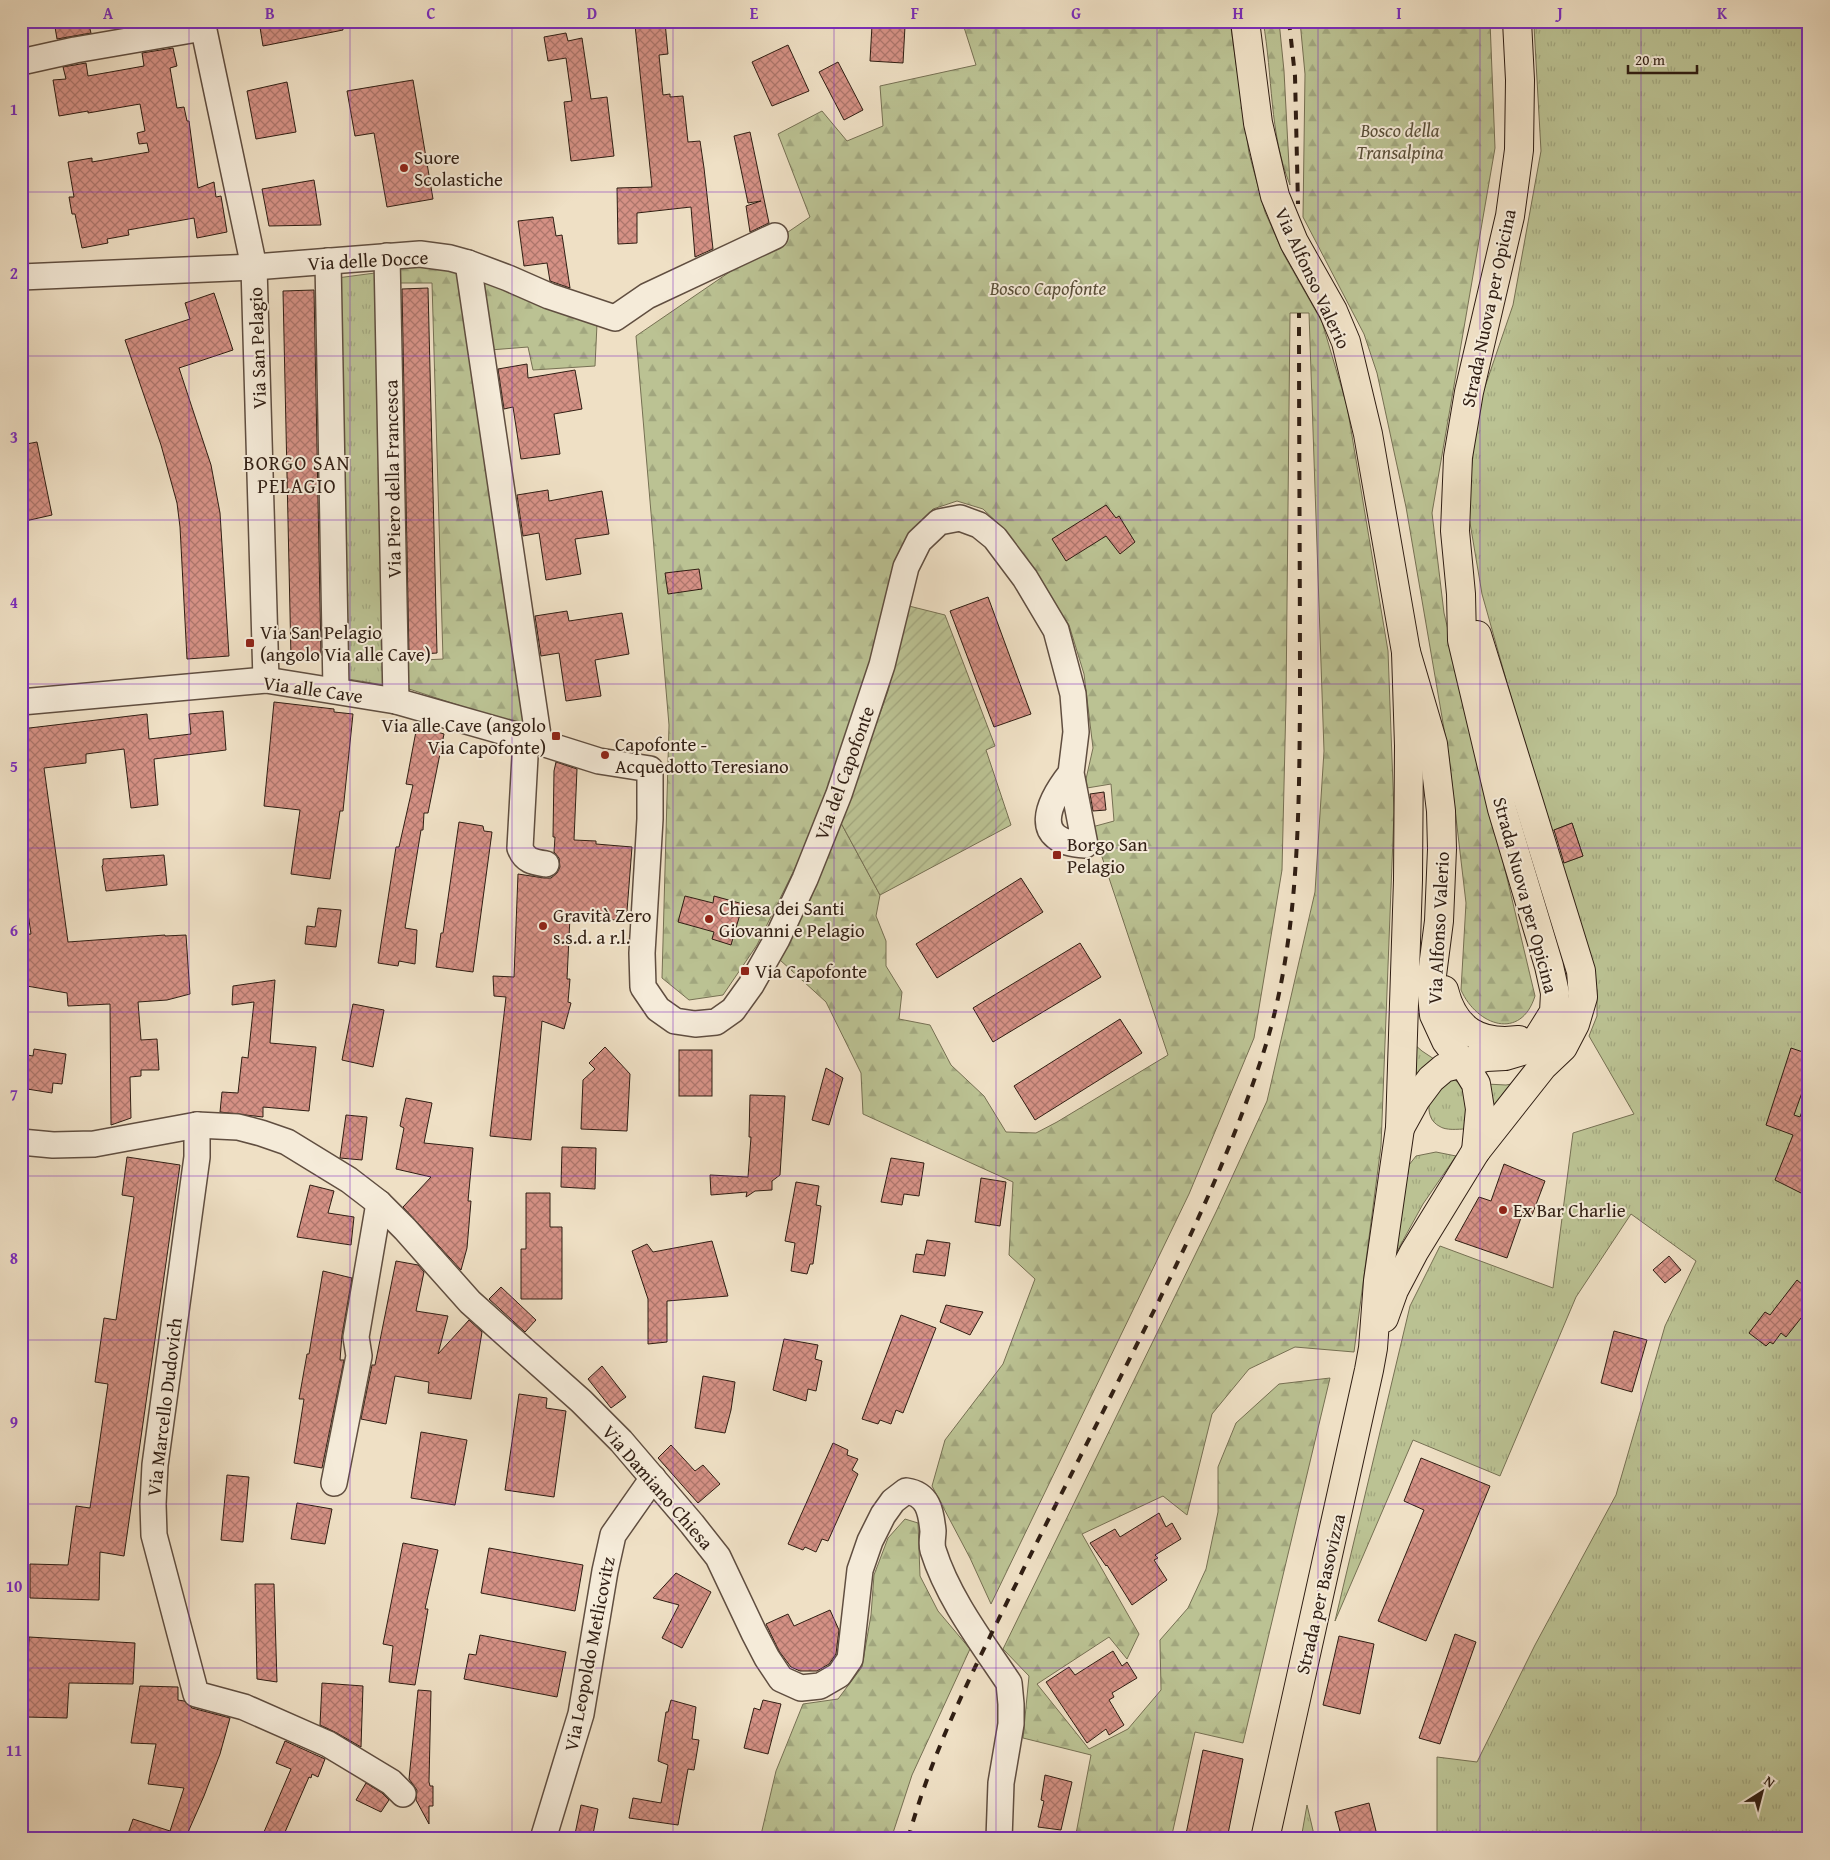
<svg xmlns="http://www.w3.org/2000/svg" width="1830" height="1860" font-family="'Gentium Book Plus',serif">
<defs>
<pattern id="grass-tufts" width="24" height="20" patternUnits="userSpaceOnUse" patternTransform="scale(1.25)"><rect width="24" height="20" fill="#bbc293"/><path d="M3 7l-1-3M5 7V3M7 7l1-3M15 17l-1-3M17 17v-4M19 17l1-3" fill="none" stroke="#a1a67e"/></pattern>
<pattern id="forest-firs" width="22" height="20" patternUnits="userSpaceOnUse" patternTransform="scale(1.25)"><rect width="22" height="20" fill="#bbc293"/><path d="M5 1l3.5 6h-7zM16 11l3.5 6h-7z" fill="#a1a67e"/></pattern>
<pattern id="garden-furrows" width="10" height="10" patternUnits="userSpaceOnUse" patternTransform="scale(1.25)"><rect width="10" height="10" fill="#bbc293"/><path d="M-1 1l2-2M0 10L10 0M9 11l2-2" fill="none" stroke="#a1a67e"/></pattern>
<pattern id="building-cross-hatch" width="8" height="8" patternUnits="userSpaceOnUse" patternTransform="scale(1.25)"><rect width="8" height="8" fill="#d59185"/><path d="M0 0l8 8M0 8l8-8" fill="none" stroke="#ad766c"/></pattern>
</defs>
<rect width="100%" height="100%" fill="#efe0c5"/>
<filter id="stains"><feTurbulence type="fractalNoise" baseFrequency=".004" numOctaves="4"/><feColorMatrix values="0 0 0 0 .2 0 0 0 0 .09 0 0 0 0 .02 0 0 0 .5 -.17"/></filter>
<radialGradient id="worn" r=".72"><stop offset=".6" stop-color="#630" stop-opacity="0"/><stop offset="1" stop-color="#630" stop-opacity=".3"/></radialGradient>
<g fill="url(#grass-tufts)" stroke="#767053">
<path d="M1542,21H1809V1839H1437V1757L1477,1762L1535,1645L1616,1495L1665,1326L1696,1261L1631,1214L1576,1297L1500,1476L1413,1440L1335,1621L1410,1306L1440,1246L1553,1288L1573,1133L1634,1114L1589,1036L1597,1016V990L1560,864L1583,856L1572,823L1549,832L1482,594L1468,511L1476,413L1513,305L1541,151L1534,26Z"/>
<path d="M375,273L384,685L348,679L337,278Z"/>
<path d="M1407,1038L1422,1051L1437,1061L1409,1088Z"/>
<path d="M1451,1079C1474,1085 1469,1111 1466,1129C1458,1129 1446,1131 1439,1126C1426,1119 1427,1101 1434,1091C1438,1086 1446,1082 1451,1079Z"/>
<path d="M1522,1082L1492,1121L1486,1084L1506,1085Z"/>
<path d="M1436,1152L1456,1156L1423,1204L1395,1255L1409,1165L1416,1156Z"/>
<path d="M1307,1805L1315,1839H1301Z"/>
</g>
<g fill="url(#forest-firs)" stroke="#767053">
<path d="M962,21H1230L1249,153L1265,212L1284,255L1322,322L1347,406L1388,651L1394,812L1381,1146L1354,1352L1295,1347L1249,1369L1212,1414L1187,1515L1163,1496L1082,1534L1139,1634L1127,1659L1109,1637L1037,1684L1089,1749L1128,1729L1161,1690L1160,1640L1188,1608L1206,1569L1218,1512V1467L1236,1423L1279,1384L1330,1378L1243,1743L1195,1732L1171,1839H1075L1091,1755L1023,1738L1029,1676L1003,1649L1216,1212L1267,1101L1315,892L1324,751L1309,313H1290L1286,701L1282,870L1254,1038L1189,1194L991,1604L970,1558L932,1486L945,1440L1003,1364L1035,1279L1009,1255L1013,1182L863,1114L861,1073L826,1002L780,960L841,823L880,895L876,916L886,941V966L902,992L899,1019L930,1025L951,1065L984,1096L1006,1132L1036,1133L1057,1122L1168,1055L1092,827L1114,821L1111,784L1087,788L1086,779L1093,748L1084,674L1069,625L1002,527L983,509L957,501L933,509L913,531L854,718L802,854L757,945L723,995L689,1000L662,978L669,725L636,336L810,217L778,134L822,111L847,141L883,126L880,86L976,65Z"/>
<path d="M1263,21H1279L1284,71L1290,185C1269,133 1273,76 1263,21Z"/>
<path d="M1300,21H1490L1495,148L1432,513L1444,613L1535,996C1521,1041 1477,1026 1461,990L1466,903L1449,758L1406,507L1377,373L1364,334L1303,217L1305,74Z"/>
<path d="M394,263L458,269L525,727L406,688L404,661L443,659L432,283H394Z"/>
<path d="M480,277L597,324L595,366L533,370L528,347L490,350Z"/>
<path d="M905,1519L918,1523L920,1576L938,1611L970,1649L912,1775L891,1839H760L776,1771L803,1704L838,1699L862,1667L871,1615L874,1575L888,1538Z"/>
</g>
<path fill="url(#garden-furrows)" stroke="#767053" d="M909,606L945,615L995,746L986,750L1011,825L880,895L841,823L888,691Z"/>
<g fill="url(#building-cross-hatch)" stroke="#301e13">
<path d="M54,21H88L91,33L57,39Z"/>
<path d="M259,21H342L343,30L263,46Z"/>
<path d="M665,22L668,54L659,55L663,95L670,94V97L683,96L688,142L700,141L704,168L713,249L695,257L691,207L637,213V243L618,244L617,188L652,187L635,25Z"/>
<path d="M872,25L905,26L903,63L870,61Z"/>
<path d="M566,33L568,41L582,38L591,99L607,97L614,156L571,161L564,102L572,101L566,58L548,61L544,37Z"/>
<path d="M788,45L809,91L772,106L752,62Z"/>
<path d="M173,48L177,66L170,68L177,108L184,107L187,121H189L198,188L214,182L216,197L221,196L227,232L197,238L194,218L128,230L129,235L107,239L108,243L82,248L75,214H72L69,197H74L68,162L92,158V162L149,152L147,143L139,144L137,133L145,131L140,104L88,113V111L59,116L53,80L66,79L63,67L86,63L88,76L144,66L142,53Z"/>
<path d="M838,62L863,110L844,120L819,72Z"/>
<path d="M413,80L433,199L387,207L374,133L355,136L347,91Z"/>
<path d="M287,82L296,132L256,139L247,91Z"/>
<path d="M750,132L769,223L750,232L746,206L761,201L748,203L734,136Z"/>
<path d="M314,180L321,225L269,226L262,189Z"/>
<path d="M553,217L556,236L562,235L570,288L550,281L547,263L524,266L518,221Z"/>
<path d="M428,288L437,653L409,655L402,289Z"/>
<path d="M314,290L321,656L291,658L283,291Z"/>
<path d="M214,293L233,350L179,368L211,465L220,513L229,656L187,659L180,527L177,503L161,445L125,340L190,319L185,303Z"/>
<path d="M527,364L528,378L575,370L582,409L554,414L560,454L521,459L513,407L504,409L498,369Z"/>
<path d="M37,442L52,515L21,522V445Z"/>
<path d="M548,490L549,501L602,491L609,534L575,539L581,574L546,580L539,533L523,536L517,495Z"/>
<path d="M1106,505L1116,518L1119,516L1135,542L1120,554L1106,536L1066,561L1052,539Z"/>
<path d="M699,569L702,589L668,594L665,573Z"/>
<path d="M988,597L1031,714L994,727L950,611Z"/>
<path d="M567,611L569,621L622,613L629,654L595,660L601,696L566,701L559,653L541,656L535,616Z"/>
<path d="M274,702L334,709V712L353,714L343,811H340L330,879L291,874L300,810L264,806Z"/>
<path d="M223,711L226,750L154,759L158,805L131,808L124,749L86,754V763L44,768L68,942L165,935V936L186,935L190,994L167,1000L138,1002L141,1040L157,1039L159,1070H141V1076L130,1077L131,1118L111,1125L110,1004L68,1006L67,993L21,985V935L31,934L21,865V729L147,714L149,739L191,734L189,714Z"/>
<path d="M417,726L444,734L428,813H424L423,830H421L405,928L417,930L415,964L399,961L398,966L378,963L396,847H399L413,785L406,784Z"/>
<path d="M556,762L577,769L574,840L596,841V844L632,847L627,911H617V920L570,917L567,979H570L568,1002L571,1003L564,1029L542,1021L531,1140L490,1136L506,997L494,996L493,976L514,977L518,874L544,878H551L557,873L560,867L559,858L554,852L555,837H553L554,771Z"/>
<path d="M1104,792L1106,810L1093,811L1090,794Z"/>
<path d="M459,822L483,826L484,831L492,832L473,972L436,967L441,933H443Z"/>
<path d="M1572,823L1583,856L1564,863L1554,830Z"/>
<path d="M164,855L167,885L106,891L102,866L103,865V859Z"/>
<path d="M1021,878L1043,912L937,978L916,944Z"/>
<path d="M685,896L713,903L714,896L743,904L731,945L712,939L714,932L678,922Z"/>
<path d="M318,908L341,910L336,947L305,944L307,926L315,927Z"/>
<path d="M1080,943L1101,977L993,1042L973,1008Z"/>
<path d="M275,980L270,1043L316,1047L309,1111L263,1107V1117L220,1112L222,1092L238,1093L242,1057L248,1058L254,1002L232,1005L233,986Z"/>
<path d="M353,1004L384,1010L373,1067L342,1060Z"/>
<path d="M1120,1019L1142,1053L1035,1120L1014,1086Z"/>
<path d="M605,1047L630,1074L627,1131L581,1129L583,1080L595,1069L589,1063Z"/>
<path d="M1791,1048L1809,1054V1073L1794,1115L1800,1117L1807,1097H1809V1197L1775,1180L1793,1135L1766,1125Z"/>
<path d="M34,1049L66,1054L62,1084L53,1083L52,1093L21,1088V1054L33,1056Z"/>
<rect x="679" y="1050" width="33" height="46"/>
<path d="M826,1068L843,1078L829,1125L812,1120Z"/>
<path d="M750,1095L785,1096L780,1175L772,1181V1190L755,1191L746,1197L747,1192L711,1195L710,1175L748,1177L751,1137H749Z"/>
<path d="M406,1098L432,1103L424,1143L473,1148L468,1201H471L467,1248L461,1270L403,1207L431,1177L396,1169L404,1128L400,1126Z"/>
<path d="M346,1115L367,1117L362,1160L340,1158Z"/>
<path d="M562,1147L596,1148L595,1189L561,1187Z"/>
<path d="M127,1157L180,1165L124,1556L100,1552L99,1600L30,1598V1564L68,1565L76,1506L90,1508L108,1384L95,1382L104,1318L116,1320L134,1197L122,1195Z"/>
<path d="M891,1158L924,1163L919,1196L904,1194L902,1205L881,1202Z"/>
<path d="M1504,1164L1545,1181L1532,1215L1523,1212L1507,1258L1455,1240L1479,1197L1491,1201Z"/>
<path d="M981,1178L1006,1182L1000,1226L975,1222Z"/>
<path d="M796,1182L819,1186L816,1205L821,1206L813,1264H810L807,1274L791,1271L795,1243L785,1241Z"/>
<path d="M310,1185L334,1191L328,1213L354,1217L351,1245L297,1237Z"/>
<path d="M526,1193H550V1227H562V1299H521V1249H526Z"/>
<path d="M927,1240L950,1243L945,1276L913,1272L916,1254L924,1255Z"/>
<path d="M712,1241L728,1296L667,1301V1342L648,1344V1299L632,1251L647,1244L653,1252Z"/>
<path d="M1669,1256L1681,1270L1665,1283L1653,1270Z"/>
<path d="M396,1261L418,1265L424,1272L416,1311L448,1316L438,1354L469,1320L482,1332L471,1399L428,1393L429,1382L395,1376L386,1424L361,1419L372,1365H375Z"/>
<path d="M323,1271L352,1278L342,1335L340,1360H344L322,1468L294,1463L304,1399H299L307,1354H309Z"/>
<path d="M1797,1280L1809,1290V1308L1786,1337L1781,1333L1773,1344L1770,1342L1766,1346L1749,1333L1765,1312L1770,1315Z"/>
<path d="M501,1287L536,1320L525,1332L489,1299Z"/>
<path d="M946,1305L983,1312L970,1335L940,1322Z"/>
<path d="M901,1315L936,1328L903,1413L896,1410L891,1424L880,1420L878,1424L862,1419Z"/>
<path d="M1614,1331L1647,1340L1632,1392L1601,1383Z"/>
<path d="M784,1339L818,1345L815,1359L822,1361L816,1391L808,1389L806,1401L773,1390Z"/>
<path d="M602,1366L626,1397L611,1408L588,1379Z"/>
<path d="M703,1376L735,1382L731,1410L725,1433L695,1428Z"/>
<path d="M519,1394L547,1398L546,1408L566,1411L554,1497L505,1490Z"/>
<path d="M421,1432L467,1440L455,1505L411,1498Z"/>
<path d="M833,1443L848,1450L847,1455L858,1459L852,1470L858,1474L828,1541L822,1539L816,1552L805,1547L803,1550L788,1544Z"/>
<path d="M671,1445L695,1471L703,1465L720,1484L698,1503L658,1458Z"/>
<path d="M1421,1458L1490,1486L1426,1641L1378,1621L1424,1510L1404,1501Z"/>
<path d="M227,1475L249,1477L243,1542L221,1540Z"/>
<path d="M297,1503L332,1509L325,1544L291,1539Z"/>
<path d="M1159,1513L1166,1527L1172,1523L1181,1539L1155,1555L1158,1558L1154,1560L1167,1580L1132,1605L1107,1565L1106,1566L1090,1543L1115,1529L1120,1537Z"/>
<path d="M403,1543L438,1550L425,1609H428L415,1685L389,1682L393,1646L383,1644Z"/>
<path d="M489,1548L583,1565L575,1611L481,1593Z"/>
<path d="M676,1573L711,1592L682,1648L662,1638L679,1605L653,1598Z"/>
<path d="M255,1584H274L277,1682L257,1679Z"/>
<path d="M830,1610L839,1630L836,1654L829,1664L817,1671H800L791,1667L779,1651L766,1624L788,1614L794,1626Z"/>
<path d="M1455,1634L1476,1642L1440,1744L1419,1738Z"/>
<path d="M480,1635L566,1652L557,1697L464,1679L469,1654L476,1655Z"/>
<path d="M1339,1636L1374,1644L1360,1714L1323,1705Z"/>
<path d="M29,1637L135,1643L133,1684L69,1683L67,1718L26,1717Z"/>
<path d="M1113,1651L1122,1666L1127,1662L1137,1678L1112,1693L1114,1697L1109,1700L1124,1725L1109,1735L1106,1729L1087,1743L1046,1682L1069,1667L1075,1675Z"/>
<path d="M322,1683L363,1686L361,1747L335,1732L320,1725Z"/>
<path d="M140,1686L178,1687V1700L184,1701L192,1708L230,1718L220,1754L204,1796L185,1839H126L133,1819L170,1831L184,1788L148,1784L156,1744L131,1743Z"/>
<path d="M418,1690L431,1691L429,1782L430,1786H433V1806H429V1824L416,1800L417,1790L409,1779Z"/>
<path d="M671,1700L696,1707L692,1739L699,1740L694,1770L688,1769L678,1825L629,1818L633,1798L661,1803L668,1765L658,1761L666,1712H668Z"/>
<path d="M763,1700L781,1704L768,1754L744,1748L754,1708L760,1710Z"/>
<path d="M285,1741L325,1759L318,1777L312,1774L311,1778L309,1777L282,1839H261L291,1769L276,1763Z"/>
<path d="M1203,1750L1243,1759L1227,1839H1185Z"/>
<path d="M1045,1775L1072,1782L1061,1830L1038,1827L1044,1801L1041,1800Z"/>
<path d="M366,1783L382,1793L389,1800L381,1812L356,1800Z"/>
<path d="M1369,1803L1378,1839H1342L1335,1812Z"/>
<path d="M581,1805L598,1809L592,1839H574Z"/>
</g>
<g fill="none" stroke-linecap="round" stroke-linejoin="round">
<g stroke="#604e40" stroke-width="28">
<g id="minor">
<path d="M202,21L254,267L266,680"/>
<path d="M21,62L75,50L203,28"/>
<path d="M387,256L396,701"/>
<path d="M328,261L336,690"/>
<path d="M468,263L539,742"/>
<path d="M21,277L254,267L420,254L450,258L468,263L508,278L549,296L615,318L647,296L775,236"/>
<path d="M21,702L266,680L396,701L526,738L599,761L650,769V819L642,953L643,987L658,1009L675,1021L695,1024L716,1022L733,1010L751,985L777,939L805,879L839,794L882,665L906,567L919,541L939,522L960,518L979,525L995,538L1025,578L1056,630L1073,694L1076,732L1071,773L1085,845C1029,842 1048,802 1071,773"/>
<path d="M526,738L520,848C525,861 533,862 546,864"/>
<path d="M197,1125V1157L155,1465L153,1504L154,1535L196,1694L244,1707L328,1744L391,1782L403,1794"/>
<path d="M21,1142L53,1145L94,1144L197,1125L238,1127L261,1133L287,1142L349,1180L379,1203L405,1229L470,1302L581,1401L621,1441L692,1524L718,1557L754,1633L767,1658L781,1679L801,1688L820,1686L839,1675L850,1659L860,1570L870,1541L883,1515L893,1501L906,1491C928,1494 931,1511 933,1531C933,1537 931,1543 933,1550C948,1598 981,1641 1009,1683L1011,1704V1724L1001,1783L999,1839"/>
<path d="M334,1483L359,1356L356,1337L379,1203"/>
<path d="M543,1839L581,1714L605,1571L613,1535L653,1478"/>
</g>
</g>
<g stroke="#301e13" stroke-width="30">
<g id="major">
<path d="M1245,21L1258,123L1275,196L1294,242L1333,311L1346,342L1368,434L1406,652L1433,744L1441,811L1442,849L1439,921L1432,975V995L1434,1015L1446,1041L1463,1063L1476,1084L1480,1109L1476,1151"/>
<path d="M1444,990C1454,1030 1479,1045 1519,1040"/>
<path d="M1400,1128L1416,1099L1431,1079L1444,1068L1486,1057L1505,1056L1522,1051L1534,1044L1554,1012L1555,993L1549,966L1502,809L1462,640L1461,594L1455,531L1458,457L1469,392L1510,216L1519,150L1520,80L1517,21"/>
<path d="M1384,1318L1394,1290L1414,1252L1476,1151L1543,1066L1563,1047L1575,1024L1583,997L1581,971L1477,635"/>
<path d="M1265,1839L1369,1370L1373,1348L1378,1281L1400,1128L1408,880L1409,746L1406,652"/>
</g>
</g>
<use href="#minor" stroke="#f5ebd9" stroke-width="25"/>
<use href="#major" stroke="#efe0c5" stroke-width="28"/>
<g stroke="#301e13" stroke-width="4" stroke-dasharray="9 9" stroke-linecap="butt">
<path d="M1289,21L1295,76L1298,204"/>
<path d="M908,1839C934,1744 979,1659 1022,1572C1058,1500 1095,1428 1131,1356C1180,1260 1227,1163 1261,1060C1299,948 1299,818 1300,700C1300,571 1299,442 1299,313"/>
</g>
</g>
<path fill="none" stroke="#7b2cbf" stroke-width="1" stroke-opacity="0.55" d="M189,21V1839M350,21V1839M512,21V1839M673,21V1839M834,21V1839M996,21V1839M1157,21V1839M1318,21V1839M1480,21V1839M1641,21V1839M21,192H1809M21,356H1809M21,520H1809M21,684H1809M21,848H1809M21,1012H1809M21,1176H1809M21,1340H1809M21,1504H1809M21,1668H1809"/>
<g fill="#8f2418" stroke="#f5ebd9" stroke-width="2">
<circle cx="404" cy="168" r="5"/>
<rect x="245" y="638" width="10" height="10" rx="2.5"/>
<rect x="551" y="731" width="10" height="10" rx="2.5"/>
<circle cx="605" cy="755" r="5"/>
<rect x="1052" y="850" width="10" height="10" rx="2.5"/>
<circle cx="709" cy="919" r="5"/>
<circle cx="543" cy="926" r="5"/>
<rect x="740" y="966" width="10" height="10" rx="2.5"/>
<circle cx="1503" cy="1210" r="5"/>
</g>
<g text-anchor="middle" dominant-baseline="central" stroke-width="4" stroke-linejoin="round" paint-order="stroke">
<g font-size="19" font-style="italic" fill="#5a4f39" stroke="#f5ebd9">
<text x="1400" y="130">Bosco della<tspan x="1400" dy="22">Transalpina</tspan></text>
<text x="1048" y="288">Bosco Capofonte</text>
</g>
<g font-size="19" fill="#301e13" stroke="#f5ebd9" text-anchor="start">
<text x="414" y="157">Suore<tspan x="414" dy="22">Scolastiche</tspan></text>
<text x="260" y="632">Via San Pelagio<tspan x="260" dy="22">(angolo Via alle Cave)</tspan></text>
<text x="546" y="725" text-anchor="end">Via alle Cave (angolo<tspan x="546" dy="22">Via Capofonte)</tspan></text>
<text x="615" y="744">Capofonte -<tspan x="615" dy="22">Acquedotto Teresiano</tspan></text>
<text x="1067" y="844">Borgo San<tspan x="1067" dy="22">Pelagio</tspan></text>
<text x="719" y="908">Chiesa dei Santi<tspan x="719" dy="22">Giovanni e Pelagio</tspan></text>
<text x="553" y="915">Gravità Zero<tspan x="553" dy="22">s.s.d. a r.l.</tspan></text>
<text x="755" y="971">Via Capofonte</text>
<text x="1513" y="1210">Ex Bar Charlie</text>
</g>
<g font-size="19" fill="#301e13" stroke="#f5ebd9">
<text transform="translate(368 260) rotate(-3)">Via delle Docce</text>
<text transform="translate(1313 278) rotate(65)">Via Alfonso Valerio</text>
<text transform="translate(1488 308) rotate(-78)">Strada Nuova per Opicina</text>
<text transform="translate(257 348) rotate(-92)">Via San Pelagio</text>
<text transform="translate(392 479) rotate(-91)">Via Piero della Francesca</text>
<text transform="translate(313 689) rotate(8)">Via alle Cave</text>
<text transform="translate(844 773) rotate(-70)">Via del Capofonte</text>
<text transform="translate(1526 895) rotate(75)">Strada Nuova per Opicina</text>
<text transform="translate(1438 928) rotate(-87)">Via Alfonso Valerio</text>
<text transform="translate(164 1407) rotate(-83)">Via Marcello Dudovich</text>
<text transform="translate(658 1487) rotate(49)">Via Damiano Chiesa</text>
<text transform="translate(1320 1594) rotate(-77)">Strada per Basovizza</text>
<text transform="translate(589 1654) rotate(-79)">Via Leopoldo Metlicovitz</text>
</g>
<g font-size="20" letter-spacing="1" fill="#301e13" stroke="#f5ebd9">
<text x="297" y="462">BORGO SAN<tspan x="297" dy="23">PELAGIO</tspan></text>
</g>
</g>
<rect width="1830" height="1860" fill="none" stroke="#efe0c5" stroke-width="55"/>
<g transform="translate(1762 1792) rotate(36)" stroke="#f5ebd9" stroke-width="4" paint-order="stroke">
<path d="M0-4L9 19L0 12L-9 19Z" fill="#301e13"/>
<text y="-8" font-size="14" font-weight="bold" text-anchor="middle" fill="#301e13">N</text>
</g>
<path d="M1628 65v8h69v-8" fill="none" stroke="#301e13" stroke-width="2.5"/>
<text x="1635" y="65" font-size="15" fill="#301e13" stroke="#f5ebd9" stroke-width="4" paint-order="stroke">20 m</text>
<rect x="28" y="28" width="1774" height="1804" fill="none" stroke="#7b2cbf" stroke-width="2"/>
<g font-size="16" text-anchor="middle" font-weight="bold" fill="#7b2cbf">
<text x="108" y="19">A</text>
<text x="270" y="19">B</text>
<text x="431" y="19">C</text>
<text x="592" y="19">D</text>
<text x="754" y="19">E</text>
<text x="915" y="19">F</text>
<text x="1076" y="19">G</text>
<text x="1238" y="19">H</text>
<text x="1399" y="19">I</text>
<text x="1560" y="19">J</text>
<text x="1722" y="19">K</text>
<text x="14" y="115">1</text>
<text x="14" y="279">2</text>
<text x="14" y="443">3</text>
<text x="14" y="608">4</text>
<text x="14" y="772">5</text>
<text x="14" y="936">6</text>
<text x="14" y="1100">7</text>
<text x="14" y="1264">8</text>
<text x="14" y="1428">9</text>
<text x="14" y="1592">10</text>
<text x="14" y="1756">11</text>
</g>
<rect width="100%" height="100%" filter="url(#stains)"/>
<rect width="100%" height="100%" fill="url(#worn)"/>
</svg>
